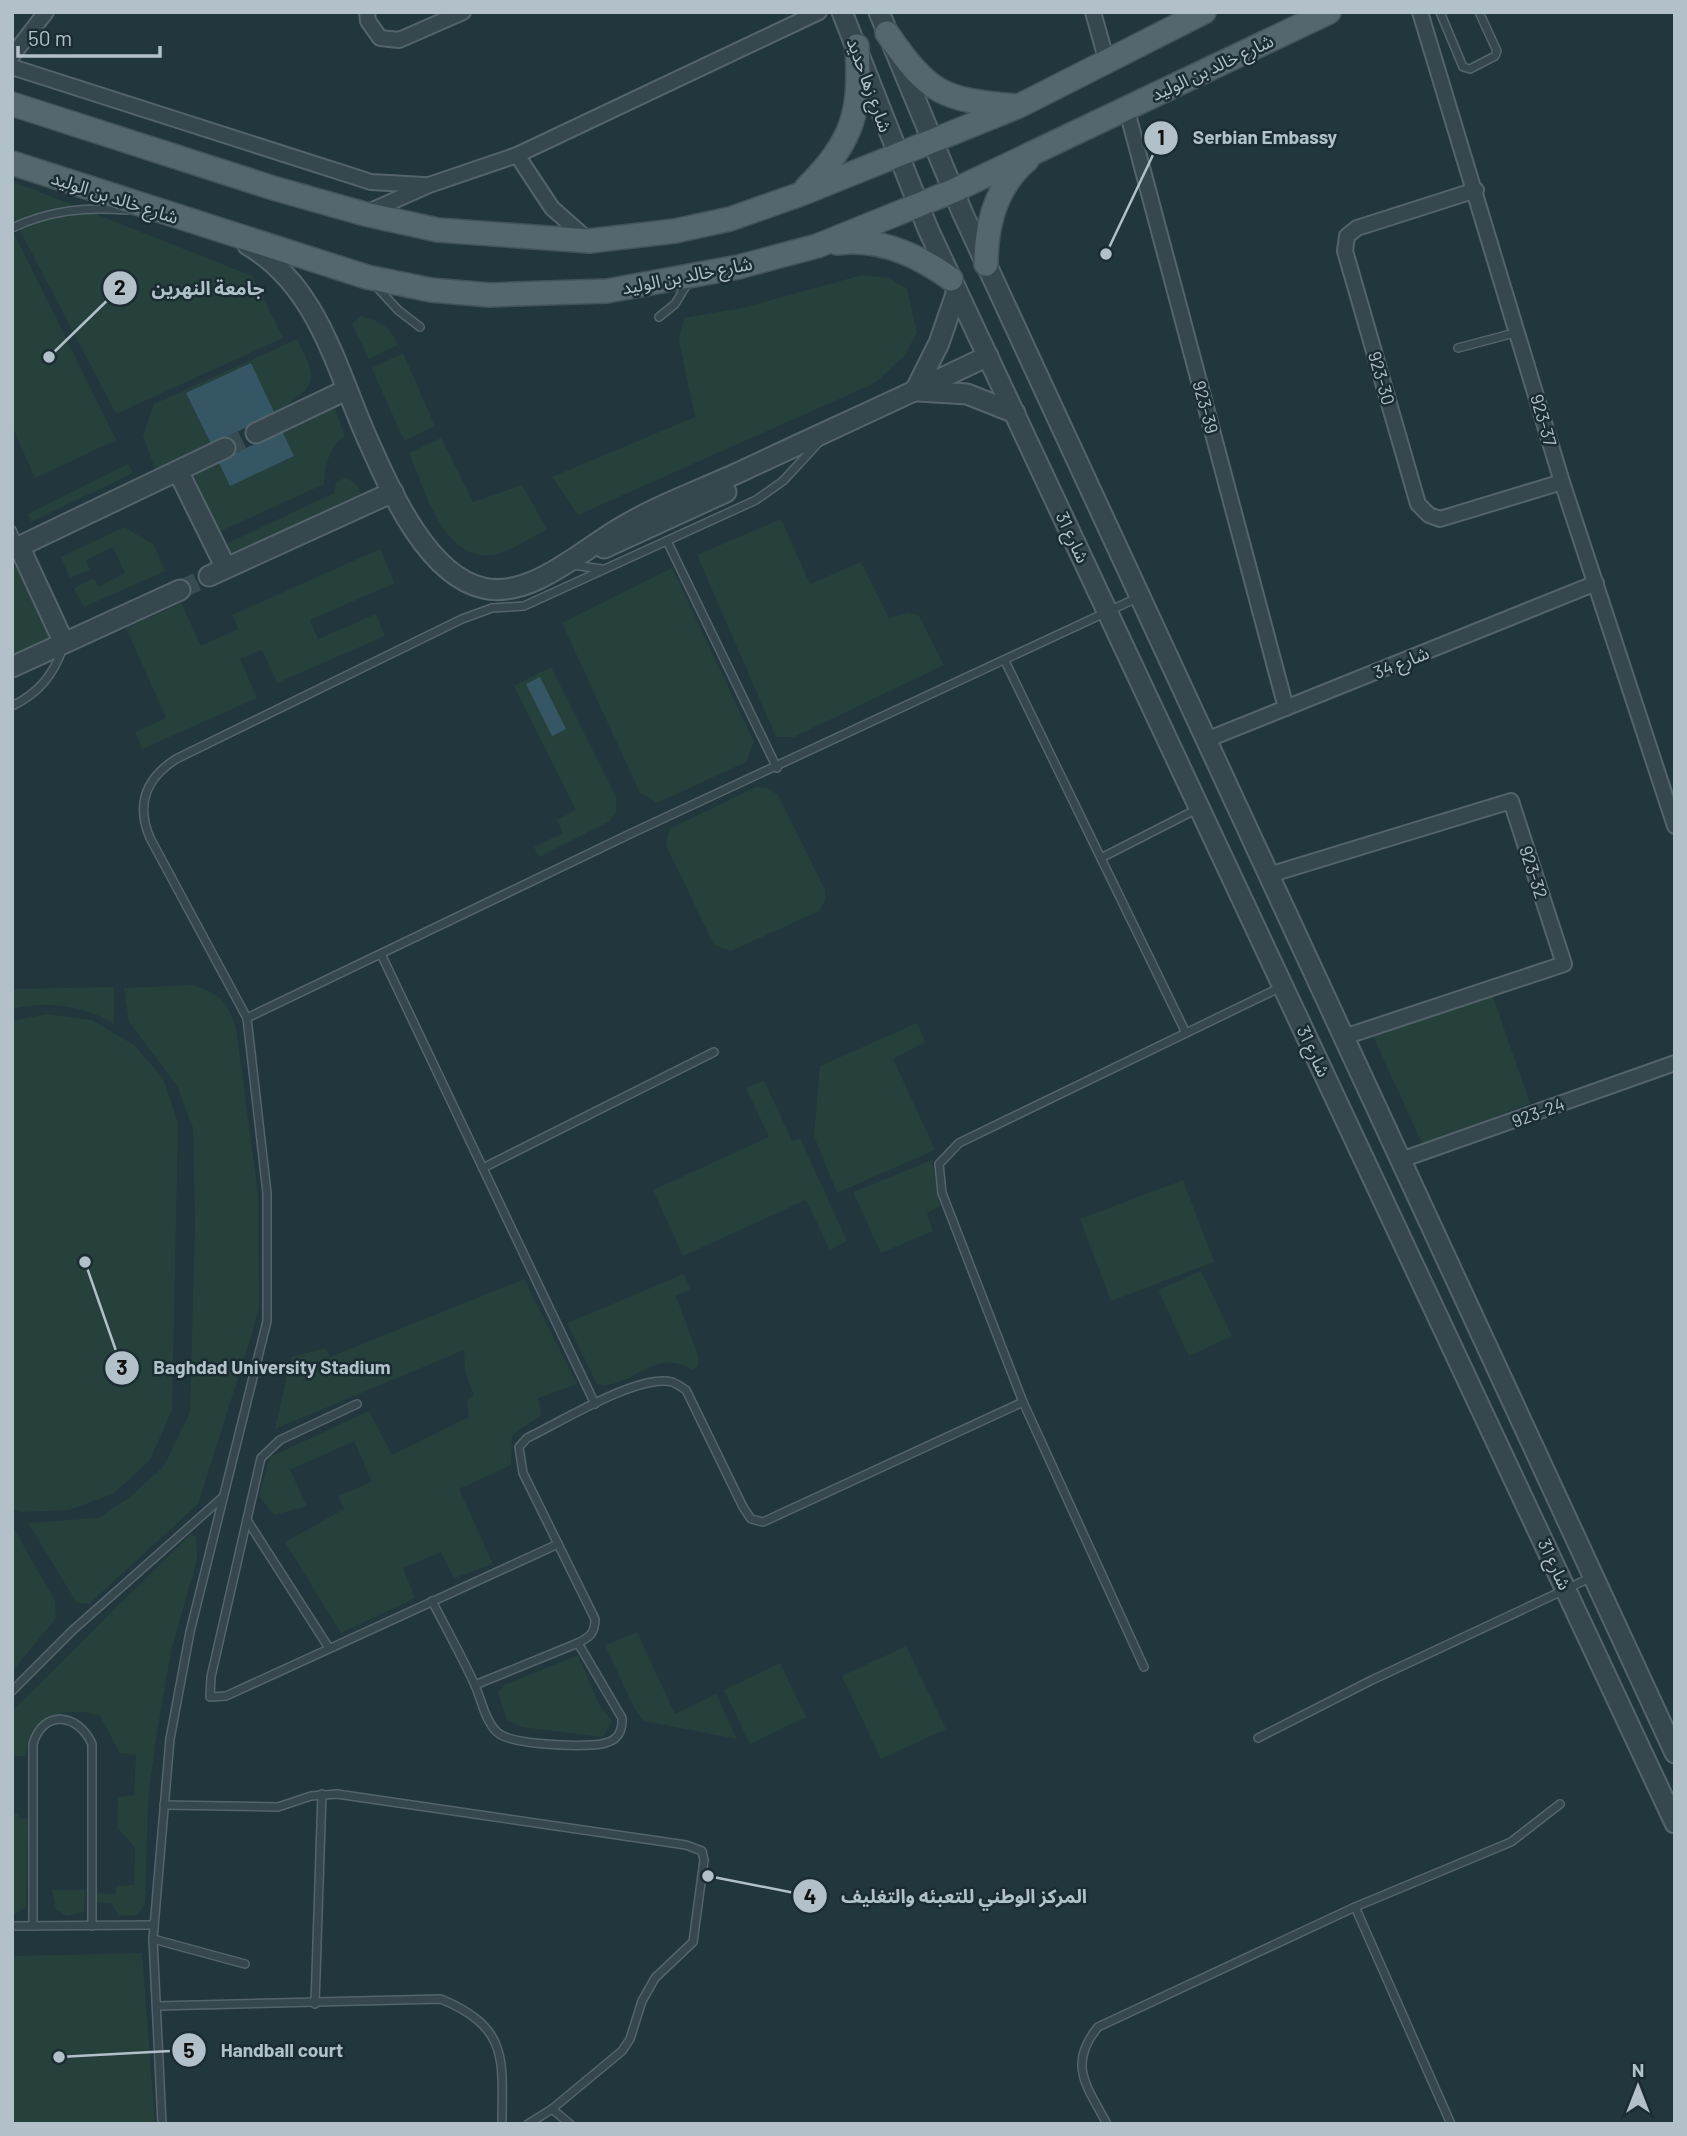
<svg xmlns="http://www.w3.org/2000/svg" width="1687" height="2136" font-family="Barlow,'Noto Sans Arabic',sans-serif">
<rect width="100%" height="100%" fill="#22363e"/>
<g fill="#26413b">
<path d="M12,181L252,276L283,338L116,414L12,215Z"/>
<path d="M12,229L116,440L35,478L12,426Z"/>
<path d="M862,275L889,278L907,289L917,333L904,356L875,383L578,515L552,477L695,417L679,340L684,318L742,308Z"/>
<path d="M360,316C378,320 391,327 398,345L369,359L352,324Z"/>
<path d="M297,339C321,385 315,384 275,414L186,392L211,444L155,469L143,436L154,404Z"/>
<path d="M403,353L435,426L404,441L372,368Z"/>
<path d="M334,406L345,436C329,445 325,467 324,484L219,532L193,474L218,461L231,485L293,456L282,431Z"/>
<path d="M441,438L473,502L522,485L547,529C532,537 510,552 493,555C443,562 424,487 409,453Z"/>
<path d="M128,464L133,473L31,522L28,514Z"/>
<path d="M346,477L358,486L363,499L238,555H231L226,544L334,493L336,483Z"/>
<path d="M781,519L810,584L861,562L889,618L908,613L919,615L944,665L794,737H776L697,555Z"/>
<path d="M124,527L154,545L165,571L84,607L74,588L94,578L98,587L125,573L113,547L86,560L90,570L70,578L61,557Z"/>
<path d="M380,549L395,583L310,620L318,639L376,614L385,636L277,683L262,650L240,659L257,698L142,749L135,732L166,718L126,628L181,603L201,646L238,629L232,615Z"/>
<path d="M19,564L51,639L12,658V567Z"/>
<path d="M672,568L754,742L746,762L657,803L640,793L562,623Z"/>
<path d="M551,667L616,797V812L610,821L539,857L534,847L563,833L557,820L576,810L514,686Z"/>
<path d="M756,787L768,788L778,795L825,890V901L819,911L731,951L714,945L666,845L669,829Z"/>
<path d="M193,985C223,995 230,1004 237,1034L258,1195L259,1307L252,1334L198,1504L90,1603H77L28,1523L98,1518L131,1496L163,1467L190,1412L195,1224L193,1128L177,1086L129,1022L124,988Z"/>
<path d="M114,987V1024C84,1005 47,1001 12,1009V989Z"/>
<path d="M1492,994L1530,1103L1423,1145L1370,1030Z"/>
<path d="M47,1014L92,1020L134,1045L163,1078L178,1123L172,1410L150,1460L113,1494L69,1510L20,1512L12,1509V1021Z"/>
<path d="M917,1023L925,1042L893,1059L935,1150L837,1193L814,1136L820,1066Z"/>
<path d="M764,1080L792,1141L800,1138L847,1241L830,1250L806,1200L683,1256L653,1190L769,1137L746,1088Z"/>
<path d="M932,1160L940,1206L927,1213L933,1231L881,1253L853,1192Z"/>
<path d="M1183,1180L1214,1262L1111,1301L1080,1219Z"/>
<path d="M1201,1271L1232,1336L1189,1356L1158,1290Z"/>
<path d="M684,1274L690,1289L676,1296L698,1356V1366L692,1370C654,1345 630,1392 597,1384L567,1323Z"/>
<path d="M524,1279L577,1384L538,1398L541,1415L512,1435L511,1465L459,1489L493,1564L454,1578L441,1552L403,1568L415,1598L341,1633L285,1542L344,1509L338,1496L372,1482L354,1441L290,1470L307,1506L274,1515L259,1496L270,1457L369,1411L392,1455L469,1417L467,1400L474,1395L465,1372L464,1350L275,1429L291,1357L326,1348L330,1357Z"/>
<path d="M12,1525L55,1601L56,1618L12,1672Z"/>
<path d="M191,1534L196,1537L197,1559L171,1651L156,1739L148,1799L145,1905L137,1915L119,1916L111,1903L94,1902V1893L115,1894L117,1886L134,1885L135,1848L117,1827L118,1797L134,1795L136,1755L120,1753L100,1716C67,1704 28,1717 26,1756H12V1711Z"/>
<path d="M637,1632L675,1714L716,1694L737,1739L644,1721L634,1708L605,1645Z"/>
<path d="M906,1646L946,1729L881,1759L842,1676Z"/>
<path d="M578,1655L600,1706L612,1721L603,1737L521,1727L507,1720L498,1693L504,1685Z"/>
<path d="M780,1663L806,1717L750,1744L724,1690Z"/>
<path d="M12,1813H19L20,1819H28L26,1907L12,1916Z"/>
<path d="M52,1890H86L84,1912L67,1916L56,1910Z"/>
<path d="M142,1953L155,2124H12V1956Z"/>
</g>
<g fill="#355765">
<path d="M251,363L275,414L211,444L186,393Z"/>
<path d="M282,431L294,456L230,486L218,461Z"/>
<path d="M540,677L566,729L552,736L526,684Z"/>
</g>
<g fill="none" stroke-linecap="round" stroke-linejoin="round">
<g stroke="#384b53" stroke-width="19" stroke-dasharray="19 10" stroke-linecap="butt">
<path d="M225,448L256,433"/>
<path d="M180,590L209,576"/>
</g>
<g stroke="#55646c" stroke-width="10">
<g id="service">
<path d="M1440,12L1463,67L1470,69L1495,56L1497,51L1479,12"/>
<path d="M12,228C50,210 86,207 127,210"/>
<path d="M375,285L398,310L420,327"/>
<path d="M659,317L675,304L689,281"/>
<path d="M1458,348L1518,332"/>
<path d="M12,530L19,546"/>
<path d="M667,541L777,768"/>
<path d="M572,565L602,569"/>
<path d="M1005,661L1186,1033"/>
<path d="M12,706C39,693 53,675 63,648"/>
<path d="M1101,858L1199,808"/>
<path d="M381,954L595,1404"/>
<path d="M247,1018L632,833L1139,597"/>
<path d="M483,1168L714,1052"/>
<path d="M1023,1402L942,1193L939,1164L959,1143L1281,987"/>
<path d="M357,1404L280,1440L261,1458L211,1677L210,1697L226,1696L558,1544"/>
<path d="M247,1520L329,1648"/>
<path d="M432,1601C446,1628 461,1655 474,1683C481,1698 485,1721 497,1732C510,1745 573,1746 592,1745C612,1744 623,1738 622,1718L578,1643"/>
<path d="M475,1685L578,1643C590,1637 595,1633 595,1619L523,1473L519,1447L527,1438C559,1423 639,1373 672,1382C676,1383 681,1387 686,1390L743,1507L751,1519L763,1522L1023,1402L1144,1667"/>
<path d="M12,1691L73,1630L223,1497"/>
<path d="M1258,1738L1372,1680L1592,1577"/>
<path d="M164,1805L278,1807L311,1796L337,1794L686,1845L702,1851L704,1860L693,1942L655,1978L642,2001L630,2039L622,2051L552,2109L528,2124"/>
<path d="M12,1926L153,1925"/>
<path d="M33,1926V1744C43,1709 78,1713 92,1744V1926"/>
<path d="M153,1939L245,1964"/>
<path d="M315,2004L322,1794"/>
<path d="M157,2006L441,1999C510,2028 502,2060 502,2124"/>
<path d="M552,2109L570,2124"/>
<path d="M162,2124L153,1939L170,1739L190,1632L267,1321V1193L247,1018L150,838C136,805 145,779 176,759L462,619L492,608L524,606L756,500L783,481L820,441"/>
<path d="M1107,2124C1087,2086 1067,2065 1098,2027L1355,1907"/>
<path d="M1451,2124L1355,1907L1511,1842L1560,1804"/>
</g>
</g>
<g stroke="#55646c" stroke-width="18">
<g id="minor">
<path d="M367,12L368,21L380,38L399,40L463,12"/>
<path d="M1093,12L1107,62"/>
<path d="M1420,12L1562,482L1675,826"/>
<path d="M12,56L46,12"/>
<path d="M12,67L371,182L424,185"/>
<path d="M1126,107L1286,708"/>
<path d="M517,155L552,208L587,239"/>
<path d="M1476,190L1357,228L1347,236L1345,251L1418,504L1429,515L1440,519L1562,482"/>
<path d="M366,213L429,185L517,155L819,12"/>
<path d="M1206,740L1596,583"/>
<path d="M1269,875L1511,801L1564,964L1344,1037"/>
<path d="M1401,1160L1675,1063"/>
</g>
</g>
<g stroke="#55646c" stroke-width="23">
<g id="tertiary">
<path d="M842,12L928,229L1675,1823"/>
<path d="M879,12L963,214L1675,1753"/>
<path d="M248,245C318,286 336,368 367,438C389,487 426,575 483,588C528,599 579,553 615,531C655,506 701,490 744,470C825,432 907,395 988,356"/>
<path d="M915,391L939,343L957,291"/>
<path d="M919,391L967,394L1015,413"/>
<path d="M256,433L346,390"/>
<path d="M178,471L226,568"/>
<path d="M19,546L64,643"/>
<path d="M604,548L726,492"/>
<path d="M12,550L225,448"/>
<path d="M209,576L393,492"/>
<path d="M12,667L180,590"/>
</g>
</g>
<g stroke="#43535a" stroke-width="26">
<g id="primary">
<path d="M887,33C929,94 942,100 1016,106"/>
<path d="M12,104L273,188L365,214L438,230L589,241L675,231L730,219L801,194L1019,106L1204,12"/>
<path d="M12,163L367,277L431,290L489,295L607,291L738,267L817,246L953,191L1329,12"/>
<path d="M807,187C854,141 861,111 857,46"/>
<path d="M837,243C880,237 918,255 951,279"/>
<path d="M986,264C986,224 996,186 1027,160"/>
</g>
</g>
<use href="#service" stroke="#37474e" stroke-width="7"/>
<use href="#minor" stroke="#37474e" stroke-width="14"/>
<use href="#tertiary" stroke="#37474e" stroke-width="19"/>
<use href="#primary" stroke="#54666e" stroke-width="23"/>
</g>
<g text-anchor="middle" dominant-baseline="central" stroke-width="5" stroke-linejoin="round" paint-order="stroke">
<g font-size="18" fill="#b2c1c9" stroke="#1c2c33">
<text transform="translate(1212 67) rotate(-25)">شارع خالد بن الوليد</text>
<text transform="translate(870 85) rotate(70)">شارع زها حديد</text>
<text transform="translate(115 197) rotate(18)">شارع خالد بن الوليد</text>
<text transform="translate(687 275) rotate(-11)">شارع خالد بن الوليد</text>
<text transform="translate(1382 378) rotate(74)">923-30</text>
<text transform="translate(1206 407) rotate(75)">923-39</text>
<text transform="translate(1544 420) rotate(74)">923-37</text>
<text transform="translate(1073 537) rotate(65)">شارع 31</text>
<text transform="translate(1401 662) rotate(-22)">شارع 34</text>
<text transform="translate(1534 872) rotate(72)">923-32</text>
<text transform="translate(1314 1051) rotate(65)">شارع 31</text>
<text transform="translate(1538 1112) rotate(-20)">923-24</text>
<text transform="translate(1555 1564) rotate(65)">شارع 31</text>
</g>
</g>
<path fill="none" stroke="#b2c1c9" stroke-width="2.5" d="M1106 254L1161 138M49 357L120 288M85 1262L122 1368M708 1876L810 1896M59 2057L189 2050"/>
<g fill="#b2c1c9" stroke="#1c2c33" stroke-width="2.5">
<circle cx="1106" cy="254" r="7"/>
<circle cx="49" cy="357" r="7"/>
<circle cx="85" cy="1262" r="7"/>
<circle cx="708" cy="1876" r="7"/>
<circle cx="59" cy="2057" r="7"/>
<circle cx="1161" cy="138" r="18"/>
<circle cx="120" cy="288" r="18"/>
<circle cx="122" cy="1368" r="18"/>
<circle cx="810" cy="1896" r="18"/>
<circle cx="189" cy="2050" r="18"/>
</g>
<g font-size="21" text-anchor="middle" font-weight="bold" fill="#111">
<text x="1161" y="145">1</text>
<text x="120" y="295">2</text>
<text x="122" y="1375">3</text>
<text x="810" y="1904">4</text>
<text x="189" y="2058">5</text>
</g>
<g font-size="19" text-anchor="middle" font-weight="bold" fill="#b2c1c9" stroke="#1c2c33" stroke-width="5" stroke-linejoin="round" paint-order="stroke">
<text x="1265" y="144">Serbian Embassy</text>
<text x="208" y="295">جامعة النهرين</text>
<text x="272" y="1374">Baghdad University Stadium</text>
<text x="964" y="1903">المركز الوطني للتعبئه والتغليف</text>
<text x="282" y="2057">Handball court</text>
</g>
<rect width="1687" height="2136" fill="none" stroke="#b2c1c9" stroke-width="28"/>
<g transform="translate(1638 2087)" stroke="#1c2c33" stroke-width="5" paint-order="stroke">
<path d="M0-5L12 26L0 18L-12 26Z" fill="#b2c1c9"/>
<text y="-10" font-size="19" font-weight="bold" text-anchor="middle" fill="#b2c1c9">N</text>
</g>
<path d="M18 46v10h142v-10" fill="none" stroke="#b2c1c9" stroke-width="3.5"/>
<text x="28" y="46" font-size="21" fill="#b2c1c9" stroke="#1c2c33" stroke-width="5" paint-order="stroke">50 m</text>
</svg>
